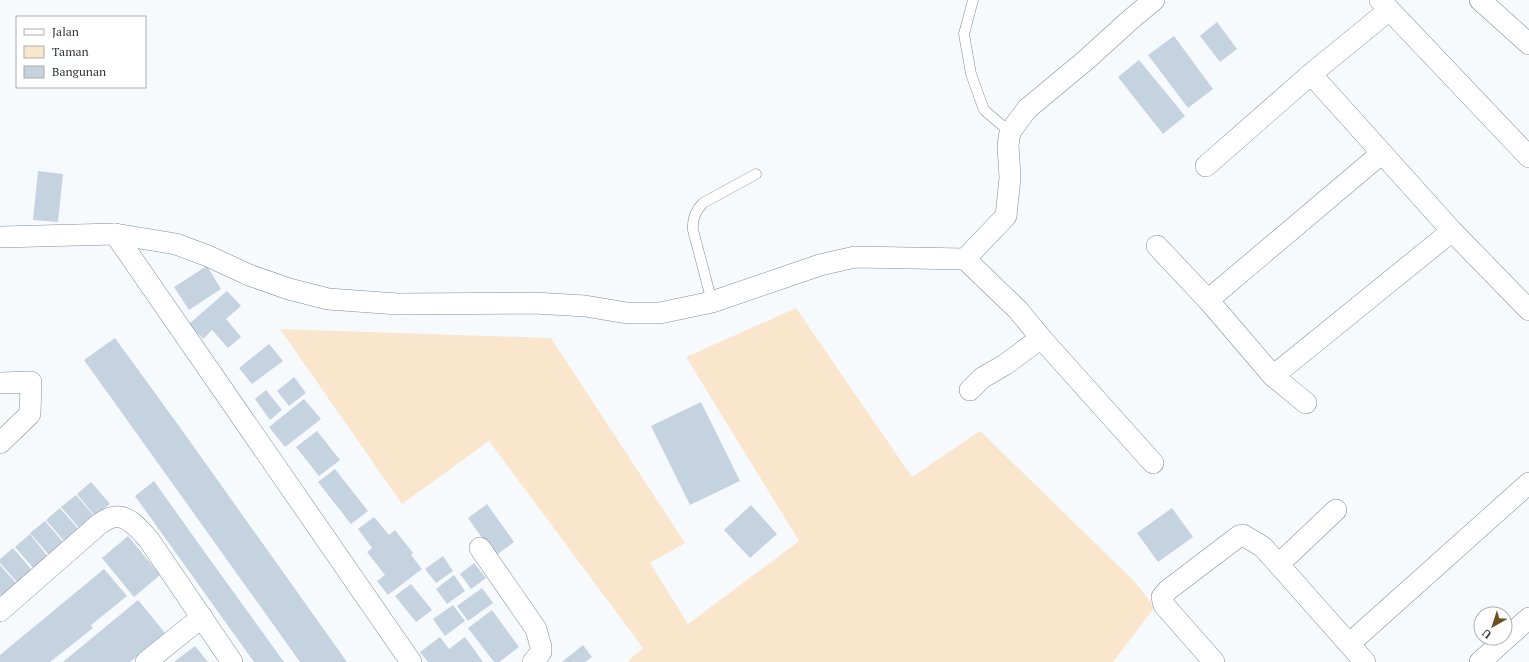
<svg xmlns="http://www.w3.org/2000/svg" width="1529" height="662" font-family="'PT Serif',serif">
<rect width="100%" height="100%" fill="#f7fafd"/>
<path fill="#fae6cc" d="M796,308L912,477L980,431L1133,580L1155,607L1113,662H627L643,648L489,441L402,504L280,329L551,338L685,543L650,563L688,624L799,541L686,357Z"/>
<g fill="#c5d2df">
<path d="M1217,22L1237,49L1220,62L1200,36Z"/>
<path d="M1174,36L1213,89L1188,108L1148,55Z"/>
<path d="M1139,60L1185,116L1163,134L1118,77Z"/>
<path d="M38,171L63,174L58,222L33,220Z"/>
<path d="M207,266L221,289L189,310L174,287Z"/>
<path d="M227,291L241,306L226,319L241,337L228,348L212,330L203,339L189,324Z"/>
<path d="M115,338L184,433L347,662H300L190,508L84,360Z"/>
<path d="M269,344L283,361L252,384L239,368Z"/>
<path d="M294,377L306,393L289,406L277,391Z"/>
<path d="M266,390L282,410L270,420L255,399Z"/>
<path d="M304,399L321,419L285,447L269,427Z"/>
<path d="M701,402L740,481L690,505L651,426Z"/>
<path d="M317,431L340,460L319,476L296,447Z"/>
<path d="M335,469L368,511L351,524L318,482Z"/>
<path d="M154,481L206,554L284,662H254L148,514L135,496Z"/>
<path d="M91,482L110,504L95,516L77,494Z"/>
<path d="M76,495L95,517L80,529L61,507Z"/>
<path d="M487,504L514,542L495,556L468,518Z"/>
<path d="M751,505L777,534L750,558L724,530Z"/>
<path d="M60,508L79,530L65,542L46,520Z"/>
<path d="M1172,508L1193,537L1158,562L1137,533Z"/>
<path d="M374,517L389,535L395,530L413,553L411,555L422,569L388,595L377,581L385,575L367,552L372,548L358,529Z"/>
<path d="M45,521L64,543L49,555L30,533Z"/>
<path d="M30,534L48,557L34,569L15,547Z"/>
<path d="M128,536L160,575L134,597L102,558Z"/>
<path d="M13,548L32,570L17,582L0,563V559Z"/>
<path d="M443,556L453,571L436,583L425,569Z"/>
<path d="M474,563L486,578L471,589L460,574Z"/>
<path d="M0,565L16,583L1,596L0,594Z"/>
<path d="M104,569L127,596L91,625L93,628L50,662H0V655Z"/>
<path d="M454,575L465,591L447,604L436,589Z"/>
<path d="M411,584L432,610L416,622L395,596Z"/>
<path d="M482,588L493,603L468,621L457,606Z"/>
<path d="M138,600L165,633L130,662H63Z"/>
<path d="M453,605L465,621L445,636L433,619Z"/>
<path d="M492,610L519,647L499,662H494L468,628Z"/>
<path d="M440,637L449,649L465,637L483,662H428L420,652Z"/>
<path d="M583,645L592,657L585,662H562Z"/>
<path d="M195,646L208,662H175V661Z"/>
</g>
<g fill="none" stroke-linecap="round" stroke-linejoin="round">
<g stroke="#818d99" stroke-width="11">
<g id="service">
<path d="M973,0L964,34L971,74L984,110L1010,132"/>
<path d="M712,302L693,230C692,219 695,211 703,203L756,174"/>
</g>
</g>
<g stroke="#818d99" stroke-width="22">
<g id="minor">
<path d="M1380,0L1529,157"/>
<path d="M1480,0L1529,44"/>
<path d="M1311,74L1452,231L1529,310"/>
<path d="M1206,166L1311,74L1388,11"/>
<path d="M115,234L411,662"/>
<path d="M0,237L115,234L176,244L208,256L249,275L289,289L328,299L398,304L534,303L585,306L627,313H660L712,302L820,265L855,257L965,259L1006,216L1010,178L1008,145L1010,132L1027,109L1086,60L1130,20L1154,0"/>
<path d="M1157,246L1208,300L1273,376L1306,403"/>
<path d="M965,259L1018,310L1041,338L1153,463"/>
<path d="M1208,300L1382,153"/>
<path d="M1273,376L1452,231"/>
<path d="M0,383L31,382L30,414L0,443"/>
<path d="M970,390L982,378L1006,364L1041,338"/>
<path d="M480,548L536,629L541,647V652L533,662"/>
<path d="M1279,564L1336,510"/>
<path d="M0,611L97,526C102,522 108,518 114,517C128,514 141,531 149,540L232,662"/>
<path d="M1349,644L1529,483"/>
<path d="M146,662L202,617"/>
<path d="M1214,662L1164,605L1162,597L1168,590L1239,536L1243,535L1263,547L1365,662"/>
<path d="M1480,662L1529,618"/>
</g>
</g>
<use href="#service" stroke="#fff" stroke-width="10"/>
<use href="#minor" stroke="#fff" stroke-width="21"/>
</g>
<rect x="16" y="16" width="130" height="72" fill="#ffffff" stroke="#abadaf"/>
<rect x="24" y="29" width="20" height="6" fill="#ffffff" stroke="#abadaf"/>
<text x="52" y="36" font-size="12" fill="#2c3136">Jalan</text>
<rect x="24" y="46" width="20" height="12" fill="#fae6cc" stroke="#abadaf"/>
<text x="52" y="56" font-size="12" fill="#2c3136">Taman</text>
<rect x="24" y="66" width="20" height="12" fill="#c5d2df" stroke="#abadaf"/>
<text x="52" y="76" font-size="12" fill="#2c3136">Bangunan</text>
<g transform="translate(1493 626) rotate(219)"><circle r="19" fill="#ffffff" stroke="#abadaf"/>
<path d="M0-3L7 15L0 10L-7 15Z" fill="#6f5025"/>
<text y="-6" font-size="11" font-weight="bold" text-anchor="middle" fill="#2c3136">U</text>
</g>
</svg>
